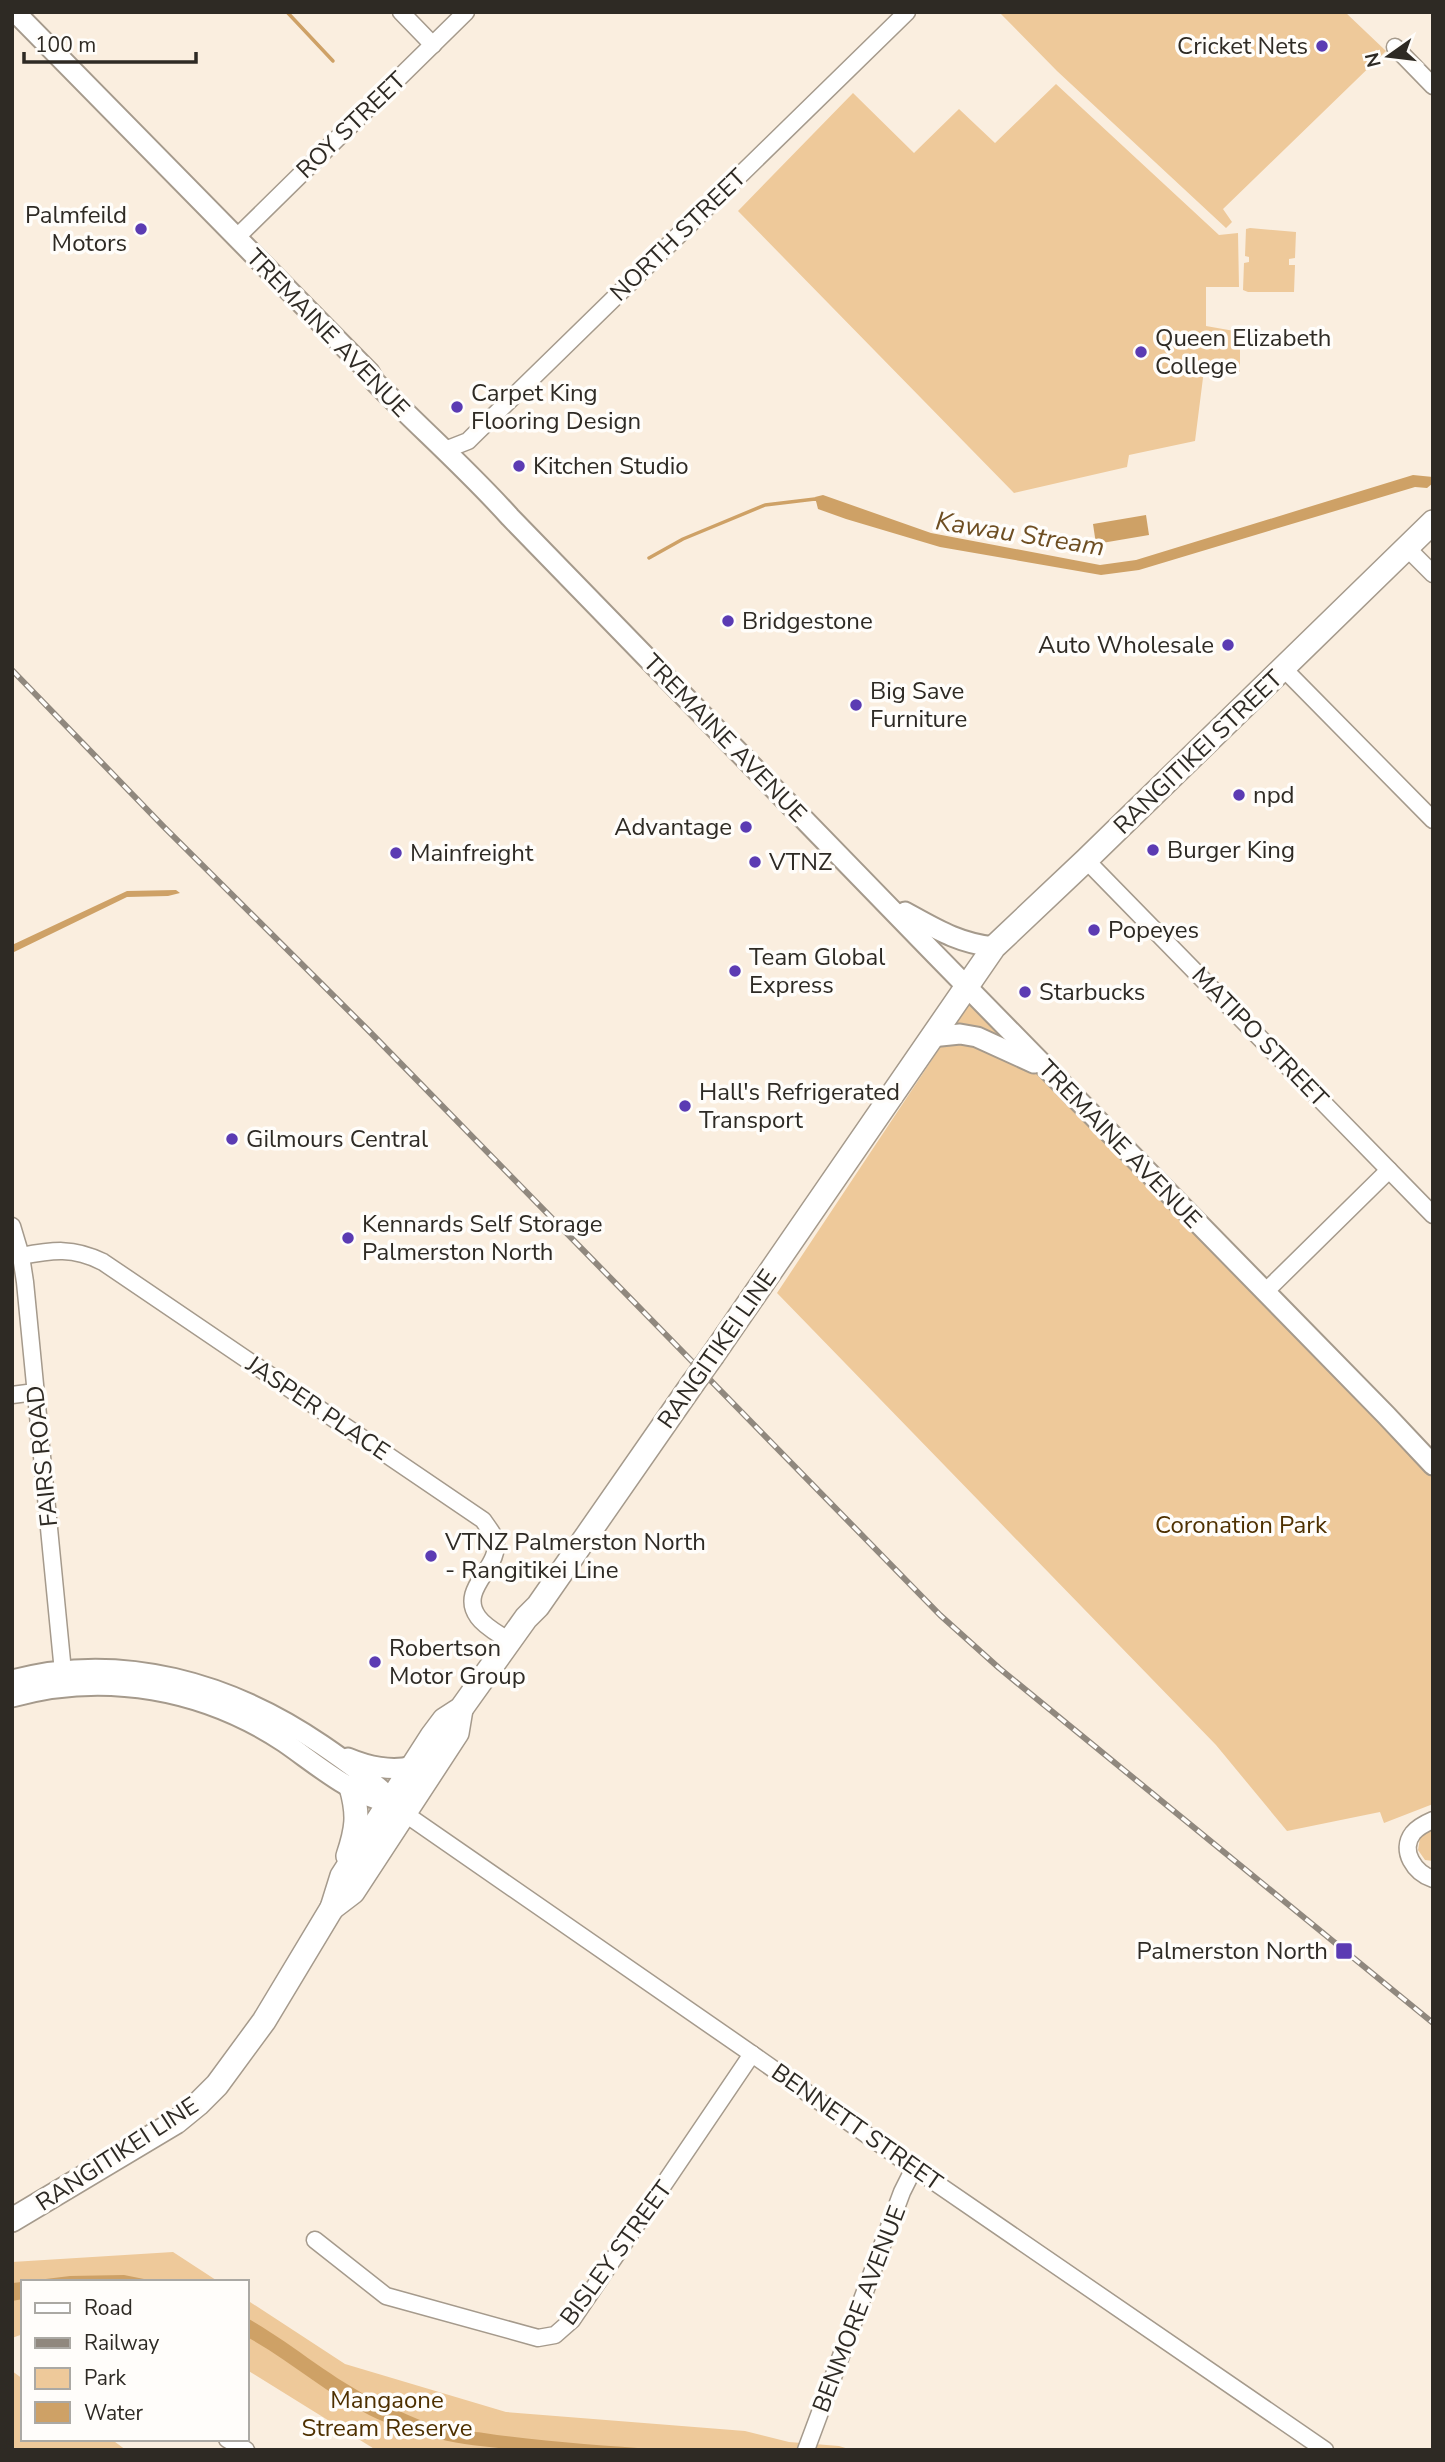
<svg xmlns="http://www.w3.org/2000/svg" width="1445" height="2462" font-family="'Nunito Sans',sans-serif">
<rect width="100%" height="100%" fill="#faeedf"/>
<g fill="#eec99a">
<path d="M999,12H1345L1386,51L1223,209L1232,222L1226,228L1057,71Z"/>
<path d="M1056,84L1219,235L1238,233L1239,287H1206V326L1240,332V372L1204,370L1195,441L1129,455L1127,467L1014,493L738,211L853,93L914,153L959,109L995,143Z"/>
<path d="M1250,228L1296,232L1295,258L1289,259V265H1295L1294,292H1248L1243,290L1244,263L1249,262V257L1245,256L1246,229Z"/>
<path d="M969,1004L1433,1475V1804L1384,1823L1380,1812L1287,1831L1216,1745L777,1293Z"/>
<path d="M1433,1828V1861L1425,1860L1418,1850L1420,1838Z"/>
<path d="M173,2252L219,2282H23V2334L12,2338V2262Z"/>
<path d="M247,2300L345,2364L506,2412L745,2431L789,2442L839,2446L852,2450H376L247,2370Z"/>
<path d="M12,2371L23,2379V2439H111L126,2450H12Z"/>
</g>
<g fill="#cea166">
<path d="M1413,475L1433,477V483L1427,488L1415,487L1139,570L1101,575L940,547L846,519L818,509L815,497L823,495L931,533L1100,565L1136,560Z"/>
<path d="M1146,515L1149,535L1096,544L1093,524Z"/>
<path d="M176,890L180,893L168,896L127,897L12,953V945L127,891Z"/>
<path d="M124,2275L159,2282H23V2299L12,2301L13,2283L70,2276Z"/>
<path d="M247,2318C292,2343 331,2379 378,2401C403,2413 430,2426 458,2432C466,2433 475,2431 484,2433C543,2442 601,2445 660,2450C563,2450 459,2459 369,2415C326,2393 289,2360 247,2337Z"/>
</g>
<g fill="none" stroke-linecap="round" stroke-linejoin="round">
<g stroke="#cea166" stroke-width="3.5">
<path d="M287,12L333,61"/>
<path d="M649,558L683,539L765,505L815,499L820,501"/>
</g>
<g stroke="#a59a8c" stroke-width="19">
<g id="minor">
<path d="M401,12L433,45"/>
<path d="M1395,47L1433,86"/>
<path d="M236,238L466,12"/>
<path d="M445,450L468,441L473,436L907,12"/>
<path d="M1407,548L1433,574"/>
<path d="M1283,668L1433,820"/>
<path d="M1086,860L1433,1215"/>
<path d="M12,1226L21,1256L25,1282L64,1682"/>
<path d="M21,1256C53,1250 73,1247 103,1262L483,1520C487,1526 493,1533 495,1539C503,1567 457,1588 478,1617C485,1627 499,1634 509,1641"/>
<path d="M1265,1292L1389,1170"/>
<path d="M12,1395L35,1392"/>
<path d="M404,1813L752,2054L914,2168L1325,2450"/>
<path d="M1433,1820C1426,1823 1418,1827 1413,1833C1399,1851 1415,1873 1433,1879"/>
<path d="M315,2240L386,2296L538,2338L555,2335L572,2320L752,2054"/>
<path d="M227,2439L246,2450"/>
<path d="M806,2450L902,2192L914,2168"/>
</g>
</g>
<g stroke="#a59a8c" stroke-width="23">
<g id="major">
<path d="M15,12L369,372L375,382C420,428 467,469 510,517C801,817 1093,1117 1386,1415L1433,1465"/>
<path d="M905,912C936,929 958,943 994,947"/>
<path d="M931,1037L960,1034L977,1037L1034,1063"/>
<path d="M12,1680C122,1651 231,1683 322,1745C341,1758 361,1772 378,1787C387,1794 390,1803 400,1810"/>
<path d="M12,1697C105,1671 204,1689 284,1742C316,1764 351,1795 390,1803"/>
<path d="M348,1758C367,1766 392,1772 412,1766"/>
</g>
</g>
<g stroke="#a59a8c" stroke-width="26">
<g id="highway">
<path d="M713,1355L994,947L1086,860L1433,522"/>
<path d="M348,1856C357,1829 359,1815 351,1787"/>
<path d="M332,1908L353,1892L457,1733L461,1709"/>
<path d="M12,2220L176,2122L198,2104L217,2085L264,2021L332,1908L342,1876L432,1736L444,1720L461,1709L526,1618L538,1606L693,1383"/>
</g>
</g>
<use href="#minor" stroke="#fff" stroke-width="16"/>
<use href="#major" stroke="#fff" stroke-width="19"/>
<use href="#highway" stroke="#fff" stroke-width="23"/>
<g stroke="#90887e" stroke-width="6">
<path id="rail" d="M12,670L164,827L368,1030L940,1615L999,1668L1433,2023"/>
</g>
<use href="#rail" stroke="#fffdfa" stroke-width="3.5" stroke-dasharray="10" stroke-linecap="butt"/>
<g stroke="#a59a8c" stroke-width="26" stroke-linecap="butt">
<path id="highway-bridge" d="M693,1383L713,1355"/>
</g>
<use href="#highway-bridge" stroke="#fff" stroke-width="23"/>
</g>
<g fill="#5b3bb3" stroke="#fffdfa" stroke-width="2.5">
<circle cx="1322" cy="46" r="7"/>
<circle cx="141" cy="229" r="7"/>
<circle cx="1141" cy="352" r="7"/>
<circle cx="457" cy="407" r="7"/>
<circle cx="519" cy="466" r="7"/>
<circle cx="728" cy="621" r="7"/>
<circle cx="1228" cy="645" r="7"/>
<circle cx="856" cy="705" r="7"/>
<circle cx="1239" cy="795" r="7"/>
<circle cx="746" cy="827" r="7"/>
<circle cx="1153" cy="850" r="7"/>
<circle cx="396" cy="853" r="7"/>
<circle cx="755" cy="862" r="7"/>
<circle cx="1094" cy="930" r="7"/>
<circle cx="735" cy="971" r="7"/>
<circle cx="1025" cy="992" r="7"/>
<circle cx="685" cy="1106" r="7"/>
<circle cx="232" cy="1139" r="7"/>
<circle cx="348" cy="1238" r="7"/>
<circle cx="431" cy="1556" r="7"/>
<circle cx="375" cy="1662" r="7"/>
<rect x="1335" y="1942" width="18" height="18" rx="3.5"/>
</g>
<g text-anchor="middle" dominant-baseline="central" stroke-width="7" stroke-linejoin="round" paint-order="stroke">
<g font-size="24" fill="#2e2a24" stroke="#fffdfa" text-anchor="start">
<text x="1308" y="46" text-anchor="end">Cricket Nets</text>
<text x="127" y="215" text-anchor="end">Palmfeild<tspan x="127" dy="28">Motors</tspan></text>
<text x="1155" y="338">Queen Elizabeth<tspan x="1155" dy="28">College</tspan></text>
<text x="471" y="393">Carpet King<tspan x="471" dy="28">Flooring Design</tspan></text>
<text x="533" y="466">Kitchen Studio</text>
<text x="742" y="621">Bridgestone</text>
<text x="1214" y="645" text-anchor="end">Auto Wholesale</text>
<text x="870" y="691">Big Save<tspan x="870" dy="28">Furniture</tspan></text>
<text x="1253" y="795">npd</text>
<text x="732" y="827" text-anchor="end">Advantage</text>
<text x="1167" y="850">Burger King</text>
<text x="410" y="853">Mainfreight</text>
<text x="769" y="862">VTNZ</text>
<text x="1108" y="930">Popeyes</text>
<text x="749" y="957">Team Global<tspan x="749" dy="28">Express</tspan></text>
<text x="1039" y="992">Starbucks</text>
<text x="699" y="1092">Hall's Refrigerated<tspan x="699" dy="28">Transport</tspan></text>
<text x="246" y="1139">Gilmours Central</text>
<text x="362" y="1224">Kennards Self Storage<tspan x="362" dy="28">Palmerston North</tspan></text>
<text x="445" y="1542">VTNZ Palmerston North<tspan x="445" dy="28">- Rangitikei Line</tspan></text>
<text x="389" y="1648">Robertson<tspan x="389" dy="28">Motor Group</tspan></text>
<text x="1328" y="1951" text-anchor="end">Palmerston North</text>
</g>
<g font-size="24" fill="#2e2a24" stroke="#fffdfa">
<text transform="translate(351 125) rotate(-44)">ROY STREET</text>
<text transform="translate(678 235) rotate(-44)">NORTH STREET</text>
<text transform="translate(328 333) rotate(46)">TREMAINE AVENUE</text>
<text transform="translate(725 738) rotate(46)">TREMAINE AVENUE</text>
<text transform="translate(1198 752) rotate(-44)">RANGITIKEI STREET</text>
<text transform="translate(1260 1037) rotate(46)">MATIPO STREET</text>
<text transform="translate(1120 1144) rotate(46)">TREMAINE AVENUE</text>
<text transform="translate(717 1349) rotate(-55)">RANGITIKEI LINE</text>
<text transform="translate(318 1408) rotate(34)">JASPER PLACE</text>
<text transform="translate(42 1456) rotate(-96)">FAIRS ROAD</text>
<text transform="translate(857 2127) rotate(35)">BENNETT STREET</text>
<text transform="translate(117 2154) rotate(-33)">RANGITIKEI LINE</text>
<text transform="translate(616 2253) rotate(-54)">BISLEY STREET</text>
<text transform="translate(859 2309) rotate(-69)">BENMORE AVENUE</text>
</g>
<g font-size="24" fill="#4e3000" stroke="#fffdfa">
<text x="1241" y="1525">Coronation Park</text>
<text x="387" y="2400">Mangaone<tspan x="387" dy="28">Stream Reserve</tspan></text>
</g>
<g font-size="26" font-style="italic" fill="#6e4e22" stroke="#fffdfa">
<text transform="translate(1020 534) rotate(9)">Kawau Stream</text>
</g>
</g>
<rect width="1445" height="2462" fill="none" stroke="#2e2a24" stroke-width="28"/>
<rect x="21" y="2280" width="228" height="161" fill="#fffdfa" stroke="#aba9a4" stroke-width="2"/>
<rect x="35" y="2303" width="35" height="10" fill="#ffffff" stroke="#aba9a4" stroke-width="2"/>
<text x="84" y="2315" font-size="21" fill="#2e2a24">Road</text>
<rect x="35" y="2338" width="35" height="10" fill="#90887e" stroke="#aba9a4" stroke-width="2"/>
<text x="84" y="2350" font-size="21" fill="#2e2a24">Railway</text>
<rect x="35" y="2368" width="35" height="21" fill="#eec99a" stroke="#aba9a4" stroke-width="2"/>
<text x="84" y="2385" font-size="21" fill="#2e2a24">Park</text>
<rect x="35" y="2402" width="35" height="21" fill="#cea166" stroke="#aba9a4" stroke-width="2"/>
<text x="84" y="2420" font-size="21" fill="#2e2a24">Water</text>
<g transform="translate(1389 56) rotate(256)" stroke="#fffdfa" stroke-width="5" paint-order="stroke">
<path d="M0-5L12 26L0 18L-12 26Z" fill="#2e2a24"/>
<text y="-10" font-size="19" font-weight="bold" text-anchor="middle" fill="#2e2a24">N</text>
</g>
<path d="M24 52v10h172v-10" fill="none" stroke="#2e2a24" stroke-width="3.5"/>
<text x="35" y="52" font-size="21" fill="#2e2a24" stroke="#fffdfa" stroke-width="5" paint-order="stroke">100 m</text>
</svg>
